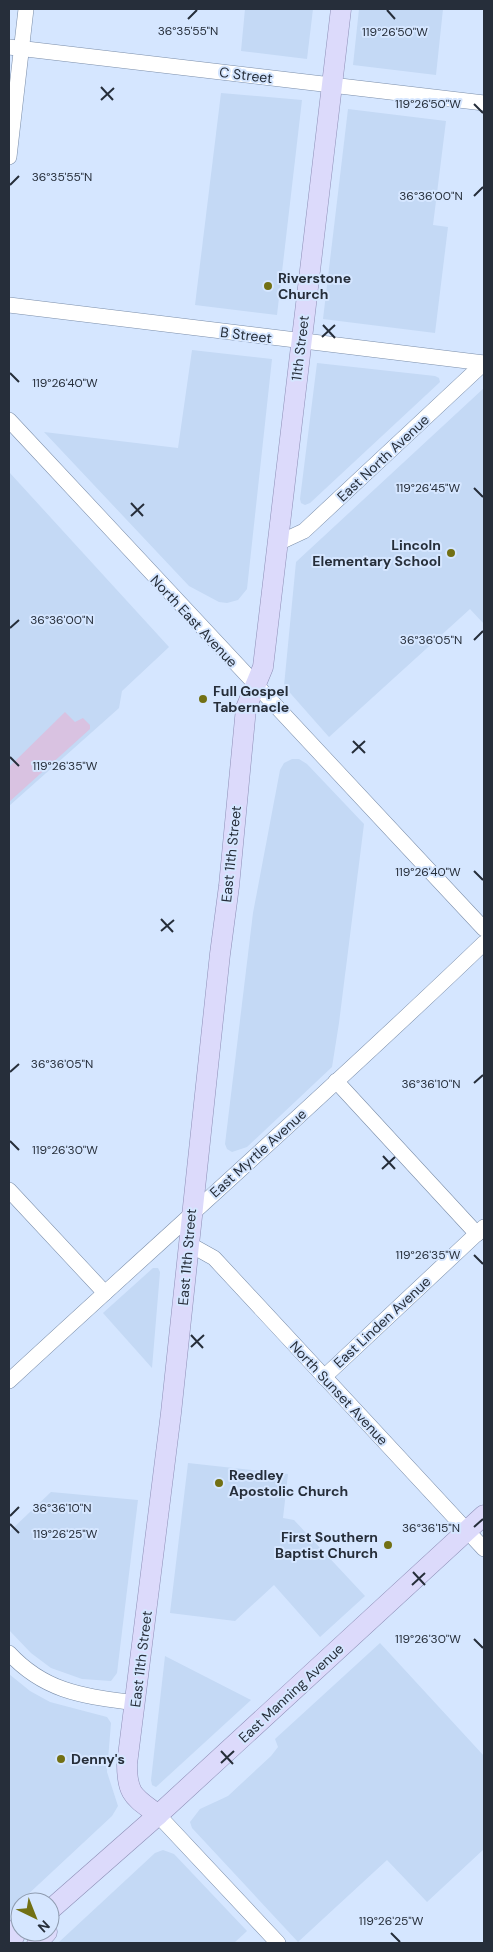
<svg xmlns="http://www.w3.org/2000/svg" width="493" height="1952" font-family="'DM Sans',sans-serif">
<rect width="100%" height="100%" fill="#d5e6ff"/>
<g fill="#c4d9f5">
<path d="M245,9H313L307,59L241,51Z"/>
<path d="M359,9H443L436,75L353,65Z"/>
<path d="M221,93L302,100L277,315L195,305Z"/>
<path d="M348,109L446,121L433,225L448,227L435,333L323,319Z"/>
<path d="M192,350L272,359L247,589L238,600L227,603L219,602L189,586L44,432L178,448Z"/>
<path d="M317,363L435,376L439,378L440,382L310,503L305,505L301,503L300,499Z"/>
<path d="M484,388V624L470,609L329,737L284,686L296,562Z"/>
<path d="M9,472L169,647L122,691L119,708L9,806Z"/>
<path d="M292,759H299L307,764L364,824L339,1023L332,1067L247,1147L232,1152L227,1149L225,1144L253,913L280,770L284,763Z"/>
<path d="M153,1268H158L160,1272L152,1368L103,1313Z"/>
<path d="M188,1463L288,1474L283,1518L294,1520L365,1596L320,1637L274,1585L235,1621L170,1613Z"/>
<path d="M51,1492L138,1500L117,1673L111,1681L82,1679L51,1668L31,1653L9,1630V1532Z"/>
<path d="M380,1643L484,1756V1849L427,1902L387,1860L298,1942L192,1828L190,1822L200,1809L228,1796L271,1756L278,1747L275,1739Z"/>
<path d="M165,1656L251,1700L156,1787L152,1785L151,1780Z"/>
<path d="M9,1674L30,1691L50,1702L107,1717L111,1723L107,1772L118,1806L112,1816L9,1912Z"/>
<path d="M163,1850L174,1854L247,1931L234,1943H58L155,1853Z"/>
</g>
<path fill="#d9c2e1" d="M65,712L75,722L83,718L90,725V729L9,802V767Z"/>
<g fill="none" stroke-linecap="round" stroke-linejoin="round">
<g stroke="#7b8eaa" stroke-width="16">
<g id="minor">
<path d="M9,47L484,103"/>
<path d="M9,157L26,9"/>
<path d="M9,305L484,363"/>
<path d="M9,420L484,929"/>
<path d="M276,544L304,531L484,363"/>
<path d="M336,1081L477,1234"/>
<path d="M9,1190L105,1293"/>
<path d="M189,1244L214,1258L484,1549"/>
<path d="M324,1377L484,1227"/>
<path d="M9,1381C167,1235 329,1092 484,943"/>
<path d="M9,1653C46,1693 85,1696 136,1703"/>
<path d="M158,1815L278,1943"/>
</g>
</g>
<g stroke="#8d8eb6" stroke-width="21">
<g id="major">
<path d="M158,1815C135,1797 127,1796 127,1764L171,1413L220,954L229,886L246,708L263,667L341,9"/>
<path d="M50,1910L158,1815L484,1515"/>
<path d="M11,1943L19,1926"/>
<path d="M37,1943L47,1932"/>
</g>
</g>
<use href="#minor" stroke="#fff" stroke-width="15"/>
<use href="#major" stroke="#dcdafb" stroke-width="20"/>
</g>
<path fill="none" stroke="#262e3a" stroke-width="2" d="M387,10L395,19M188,19L197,10M101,87L113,100M101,100L114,88M474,104L483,113M10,185L19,176M474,196L483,187M323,325L335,338M322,337L335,325M10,373L19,382M474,488L483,497M131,503L143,516M131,516L144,504M10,628L19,620M474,640L483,631M353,741L365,753M352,753L365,741M10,757L19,766M474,871L483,880M161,919L173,932M161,931L174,920M10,1072L19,1064M474,1083L483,1075M10,1141L19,1150M383,1156L395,1169M382,1169L395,1157M474,1255L483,1264M191,1335L203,1348M191,1347L204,1335M10,1516L19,1507M10,1524L19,1533M474,1527L483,1519M413,1572L425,1585M412,1585L425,1573M474,1639L483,1648M221,1751L233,1764M221,1763L234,1751M391,1933L400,1942"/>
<g fill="#727014" stroke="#d5e6ff" stroke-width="2">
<circle cx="268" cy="286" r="5"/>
<circle cx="451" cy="553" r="5"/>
<circle cx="203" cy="699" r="5"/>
<circle cx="219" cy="1483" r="5"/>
<circle cx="388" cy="1545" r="5"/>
<circle cx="61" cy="1759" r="5"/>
</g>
<g text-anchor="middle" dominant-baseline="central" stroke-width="4" stroke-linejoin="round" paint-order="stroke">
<g font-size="14" fill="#262e3a" stroke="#d5e6ff">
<text transform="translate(246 75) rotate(7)">C Street</text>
<text transform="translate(246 335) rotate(7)">B Street</text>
<text transform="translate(300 348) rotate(-83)">11th Street</text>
<text transform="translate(383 458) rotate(-43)">East North Avenue</text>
<text transform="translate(194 621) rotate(47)">North East Avenue</text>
<text transform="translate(231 854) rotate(-84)">East 11th Street</text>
<text transform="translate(258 1153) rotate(-42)">East Myrtle Avenue</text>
<text transform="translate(187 1257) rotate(-85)">East 11th Street</text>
<text transform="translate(382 1322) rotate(-43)">East Linden Avenue</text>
<text transform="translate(339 1393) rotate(47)">North Sunset Avenue</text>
<text transform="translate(141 1659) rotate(-83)">East 11th Street</text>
<text transform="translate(291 1693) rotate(-43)">East Manning Avenue</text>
</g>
<g font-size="14" font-weight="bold" fill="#262e3a" stroke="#d5e6ff" text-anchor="start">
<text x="278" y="278">Riverstone<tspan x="278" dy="16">Church</tspan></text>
<text x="441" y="545" text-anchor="end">Lincoln<tspan x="441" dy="16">Elementary School</tspan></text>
<text x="213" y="691">Full Gospel<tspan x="213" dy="16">Tabernacle</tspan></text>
<text x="229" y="1475">Reedley<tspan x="229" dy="16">Apostolic Church</tspan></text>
<text x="378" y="1537" text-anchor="end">First Southern<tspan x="378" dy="16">Baptist Church</tspan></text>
<text x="71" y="1759">Denny's</text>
</g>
</g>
<g font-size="12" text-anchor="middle" fill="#262e3a" stroke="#d5e6ff" stroke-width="4" stroke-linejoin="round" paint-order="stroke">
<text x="188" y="35">36°35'55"N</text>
<text x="395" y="36">119°26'50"W</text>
<text x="428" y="108">119°26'50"W</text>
<text x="62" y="181">36°35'55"N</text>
<text x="431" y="200">36°36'00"N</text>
<text x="65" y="387">119°26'40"W</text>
<text x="428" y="492">119°26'45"W</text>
<text x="62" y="624">36°36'00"N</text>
<text x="431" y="644">36°36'05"N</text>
<text x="65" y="770">119°26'35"W</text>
<text x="428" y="876">119°26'40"W</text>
<text x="62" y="1068">36°36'05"N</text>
<text x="431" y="1088">36°36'10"N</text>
<text x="65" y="1154">119°26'30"W</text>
<text x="428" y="1259">119°26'35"W</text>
<text x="62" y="1512">36°36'10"N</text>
<text x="431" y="1532">36°36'15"N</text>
<text x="65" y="1538">119°26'25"W</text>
<text x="428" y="1643">119°26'30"W</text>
<text x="391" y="1925">119°26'25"W</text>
</g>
<rect width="493" height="1952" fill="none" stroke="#262e3a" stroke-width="20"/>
<g transform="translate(35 1917) rotate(137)"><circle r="24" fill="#d5e6ff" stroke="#8f9cb0"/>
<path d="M0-4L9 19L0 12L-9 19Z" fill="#727014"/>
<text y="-8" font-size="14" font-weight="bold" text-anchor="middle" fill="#262e3a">N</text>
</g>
</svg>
